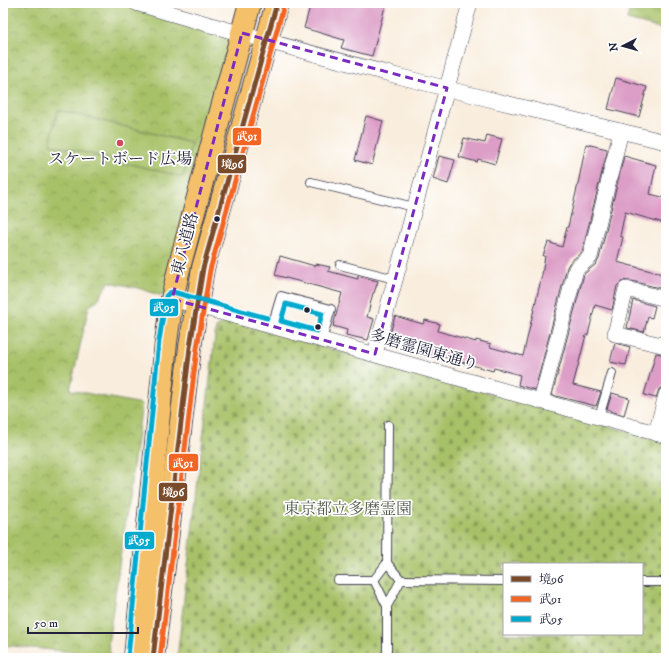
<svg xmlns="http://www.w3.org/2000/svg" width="669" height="661" font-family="'IM FELL DW Pica','Noto Serif JP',serif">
<defs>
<pattern id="cemetery-stones" width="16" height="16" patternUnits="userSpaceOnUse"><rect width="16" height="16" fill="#a7c167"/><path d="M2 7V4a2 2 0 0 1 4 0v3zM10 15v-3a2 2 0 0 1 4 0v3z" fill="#889c56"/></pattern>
<pattern id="park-crowns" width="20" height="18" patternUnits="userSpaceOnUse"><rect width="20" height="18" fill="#a7c167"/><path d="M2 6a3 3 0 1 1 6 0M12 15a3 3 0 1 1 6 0" fill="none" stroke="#889c56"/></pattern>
</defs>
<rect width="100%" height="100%" fill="#fff"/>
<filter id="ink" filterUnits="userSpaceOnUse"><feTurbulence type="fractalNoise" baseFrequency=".025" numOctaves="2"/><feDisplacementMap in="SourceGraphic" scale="8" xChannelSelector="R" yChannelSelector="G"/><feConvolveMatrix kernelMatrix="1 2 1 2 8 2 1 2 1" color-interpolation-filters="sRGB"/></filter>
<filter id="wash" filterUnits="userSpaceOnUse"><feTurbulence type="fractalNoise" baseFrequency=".012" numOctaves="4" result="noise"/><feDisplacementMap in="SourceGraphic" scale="16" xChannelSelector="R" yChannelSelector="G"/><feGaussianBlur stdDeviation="0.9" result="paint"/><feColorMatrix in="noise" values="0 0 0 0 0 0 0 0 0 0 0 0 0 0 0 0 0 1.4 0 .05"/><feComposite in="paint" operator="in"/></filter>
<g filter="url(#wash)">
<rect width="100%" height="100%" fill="#f9eede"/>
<path fill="url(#cemetery-stones)" stroke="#647251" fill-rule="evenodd" d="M226,320L666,442V658H177L216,328ZM504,564H642V634H504Z"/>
<g fill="url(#park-crowns)" stroke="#647251" fill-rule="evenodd">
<path d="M3,3H132L237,38L169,294L159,295L138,288L109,282L96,302L89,306L70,390L142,404L108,644L111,656L3,645ZM58,110L191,143L183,176L50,144Z"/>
<path d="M631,3H666V30L627,20Z"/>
</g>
<path fill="#a7c167" stroke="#647251" d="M58,110L191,143L183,177L50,144Z"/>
<g id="blocks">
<g fill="#dc9dc6">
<path d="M311,3H386L372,56L341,48L344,40L304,28Z"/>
<path d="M616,78L647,87L639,117L608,109Z"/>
<path d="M366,116L383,121L372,165L355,160Z"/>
<path d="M487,135L502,139L495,164L478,159L477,162L459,157L464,138L485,143Z"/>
<path d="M586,144L607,149V152L582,252L570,262L567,267L535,390L518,385L520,375L494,368L493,371L434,354L433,358L416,354L419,342L390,334L395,316L423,324L425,320L440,324L438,331L476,342V340L491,344L490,347L523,356L542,275L545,256H543L548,242L562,247L567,227H568L578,184Z"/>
<path d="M439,156L455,160L448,184L433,179Z"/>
<path d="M624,156L656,165L650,194L666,198V214L664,223L625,212L620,236L623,237L617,262L666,275V279L663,289L628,280L623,281L620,283L617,286L612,310L595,305L588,335H586L573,385L601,392L596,406L552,395L584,274L596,264L599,259Z"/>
<path d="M280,256L315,266L316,264L330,267L328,271L358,279V276L378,281L374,293H373L367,317L374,319L368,340L346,335L347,330L333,326L342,293L275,275Z"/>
<path d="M633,300L655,306L652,318L648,317L644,332L627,328Z"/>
<path d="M615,343L630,347L626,365L610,362Z"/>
<path d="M656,353L666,355V376L663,387L659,389L656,398L644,395Z"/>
<path d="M612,393L629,398L624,415L610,411V410L607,409Z"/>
</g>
</g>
</g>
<g filter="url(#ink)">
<use href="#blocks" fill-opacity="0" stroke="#424153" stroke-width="1"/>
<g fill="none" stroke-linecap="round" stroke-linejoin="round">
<g stroke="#424153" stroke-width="10">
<g id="service">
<path d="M311,182L414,207"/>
<path d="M340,265L395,279"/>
<path d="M272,326L281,296L331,309L322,340"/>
<path d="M599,417L612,373"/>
<path d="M387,563L374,580L387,606L401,580L387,563L388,425"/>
<path d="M338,580H374"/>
<path d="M401,580L504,581"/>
<path d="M642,582H666"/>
<path d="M387,658V606"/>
</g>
</g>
<g stroke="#424153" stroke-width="16">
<g id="minor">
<path d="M136,3C311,56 489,100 666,142"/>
<path d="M172,299L322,340L666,436"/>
<path d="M666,299L626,289L615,334L666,346"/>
<path d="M375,354L470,3"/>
<path d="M541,401L576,269L590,257L621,131"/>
<path d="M656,433L666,395"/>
</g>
</g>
<g stroke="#424153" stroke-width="24">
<g id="primary">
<path d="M135,658L166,342L172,299L180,264L250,3"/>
<path d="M153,658L190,347L203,268L277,3"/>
</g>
</g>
<use href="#service" stroke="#fff" stroke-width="8"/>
<use href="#minor" stroke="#fff" stroke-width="15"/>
<use href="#primary" stroke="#f4c16b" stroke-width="22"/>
<g stroke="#fff" stroke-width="8">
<path id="bus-1" d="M153,658L190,347L203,268L277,3"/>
</g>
<g stroke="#fff" stroke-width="8">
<path id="bus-2" d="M160,658L197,348L210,270L284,5"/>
</g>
<g stroke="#fff" stroke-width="8">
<g id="bus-3">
<path d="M286,304L322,314L317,331L281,321Z"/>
<path d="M128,657L159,341L166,296L169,293L173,292L267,318"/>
</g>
</g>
<use href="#bus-1" stroke="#7a4b2a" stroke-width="5"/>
<use href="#bus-2" stroke="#f26522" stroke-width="5"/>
<use href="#bus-3" stroke="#00a9ce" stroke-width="5"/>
</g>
</g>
<path fill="none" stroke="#7b2cbf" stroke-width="3" stroke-dasharray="8 5" stroke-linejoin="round" d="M242,33L447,88L375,354L172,299Z"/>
<circle fill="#d1495b" stroke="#fff" stroke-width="1.5" cx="120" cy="143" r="4"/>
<g fill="#22223b" stroke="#fff" stroke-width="1.5">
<circle cx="217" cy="219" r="3.5"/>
<circle cx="307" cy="310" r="3.5"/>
<circle cx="318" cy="327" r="3.5"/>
</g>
<g text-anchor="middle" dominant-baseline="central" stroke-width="3.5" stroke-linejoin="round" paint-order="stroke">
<g font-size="16" fill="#22223b" stroke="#fff">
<text x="120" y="159">スケートボード広場</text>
</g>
<g font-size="16" fill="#22223b" stroke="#fff">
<text transform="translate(185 244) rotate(-76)">東八道路</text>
<text transform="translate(424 350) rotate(16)">多磨霊園東通り</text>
</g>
<g font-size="16" fill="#515a4a" stroke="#fff">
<text x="348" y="509">東京都立多磨霊園</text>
</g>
</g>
<g stroke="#fff" stroke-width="1.5">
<rect x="232" y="127" width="30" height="19" rx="4" fill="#f26522"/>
<rect x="217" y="154" width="30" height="20" rx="4" fill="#7a4b2a"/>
<rect x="149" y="298" width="30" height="19" rx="4" fill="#00a9ce"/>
<rect x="168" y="453" width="31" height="19" rx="4" fill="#f26522"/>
<rect x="158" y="482" width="30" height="20" rx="4" fill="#7a4b2a"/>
<rect x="124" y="531" width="31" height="19" rx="4" fill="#00a9ce"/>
</g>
<g font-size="11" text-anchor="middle" font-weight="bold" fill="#fff">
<text x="247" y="140">武91</text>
<text x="232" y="168">境96</text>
<text x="164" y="311">武95</text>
<text x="183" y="467">武91</text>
<text x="173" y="496">境96</text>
<text x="139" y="544">武95</text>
</g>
<rect width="669" height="661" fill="none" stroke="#fff" stroke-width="16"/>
<rect x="503" y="563" width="140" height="72" fill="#ffffff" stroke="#a7a7b1"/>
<rect x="511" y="576" width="20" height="6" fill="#7a4b2a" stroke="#a7a7b1"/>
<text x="539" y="583" font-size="12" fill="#22223b">境96</text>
<rect x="511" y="596" width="20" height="6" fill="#f26522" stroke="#a7a7b1"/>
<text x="539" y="603" font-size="12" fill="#22223b">武91</text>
<rect x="511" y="616" width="20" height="6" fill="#00a9ce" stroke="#a7a7b1"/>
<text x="539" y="623" font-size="12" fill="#22223b">武95</text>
<g transform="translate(623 46) rotate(264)" stroke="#ffffff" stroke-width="3" paint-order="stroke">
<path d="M0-3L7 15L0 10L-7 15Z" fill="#22223b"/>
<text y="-6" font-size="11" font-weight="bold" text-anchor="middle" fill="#22223b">N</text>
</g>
<path d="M28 627v6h110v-6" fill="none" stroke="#22223b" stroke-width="2"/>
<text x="34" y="627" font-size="12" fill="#22223b" stroke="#ffffff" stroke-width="3" paint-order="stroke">50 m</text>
</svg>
